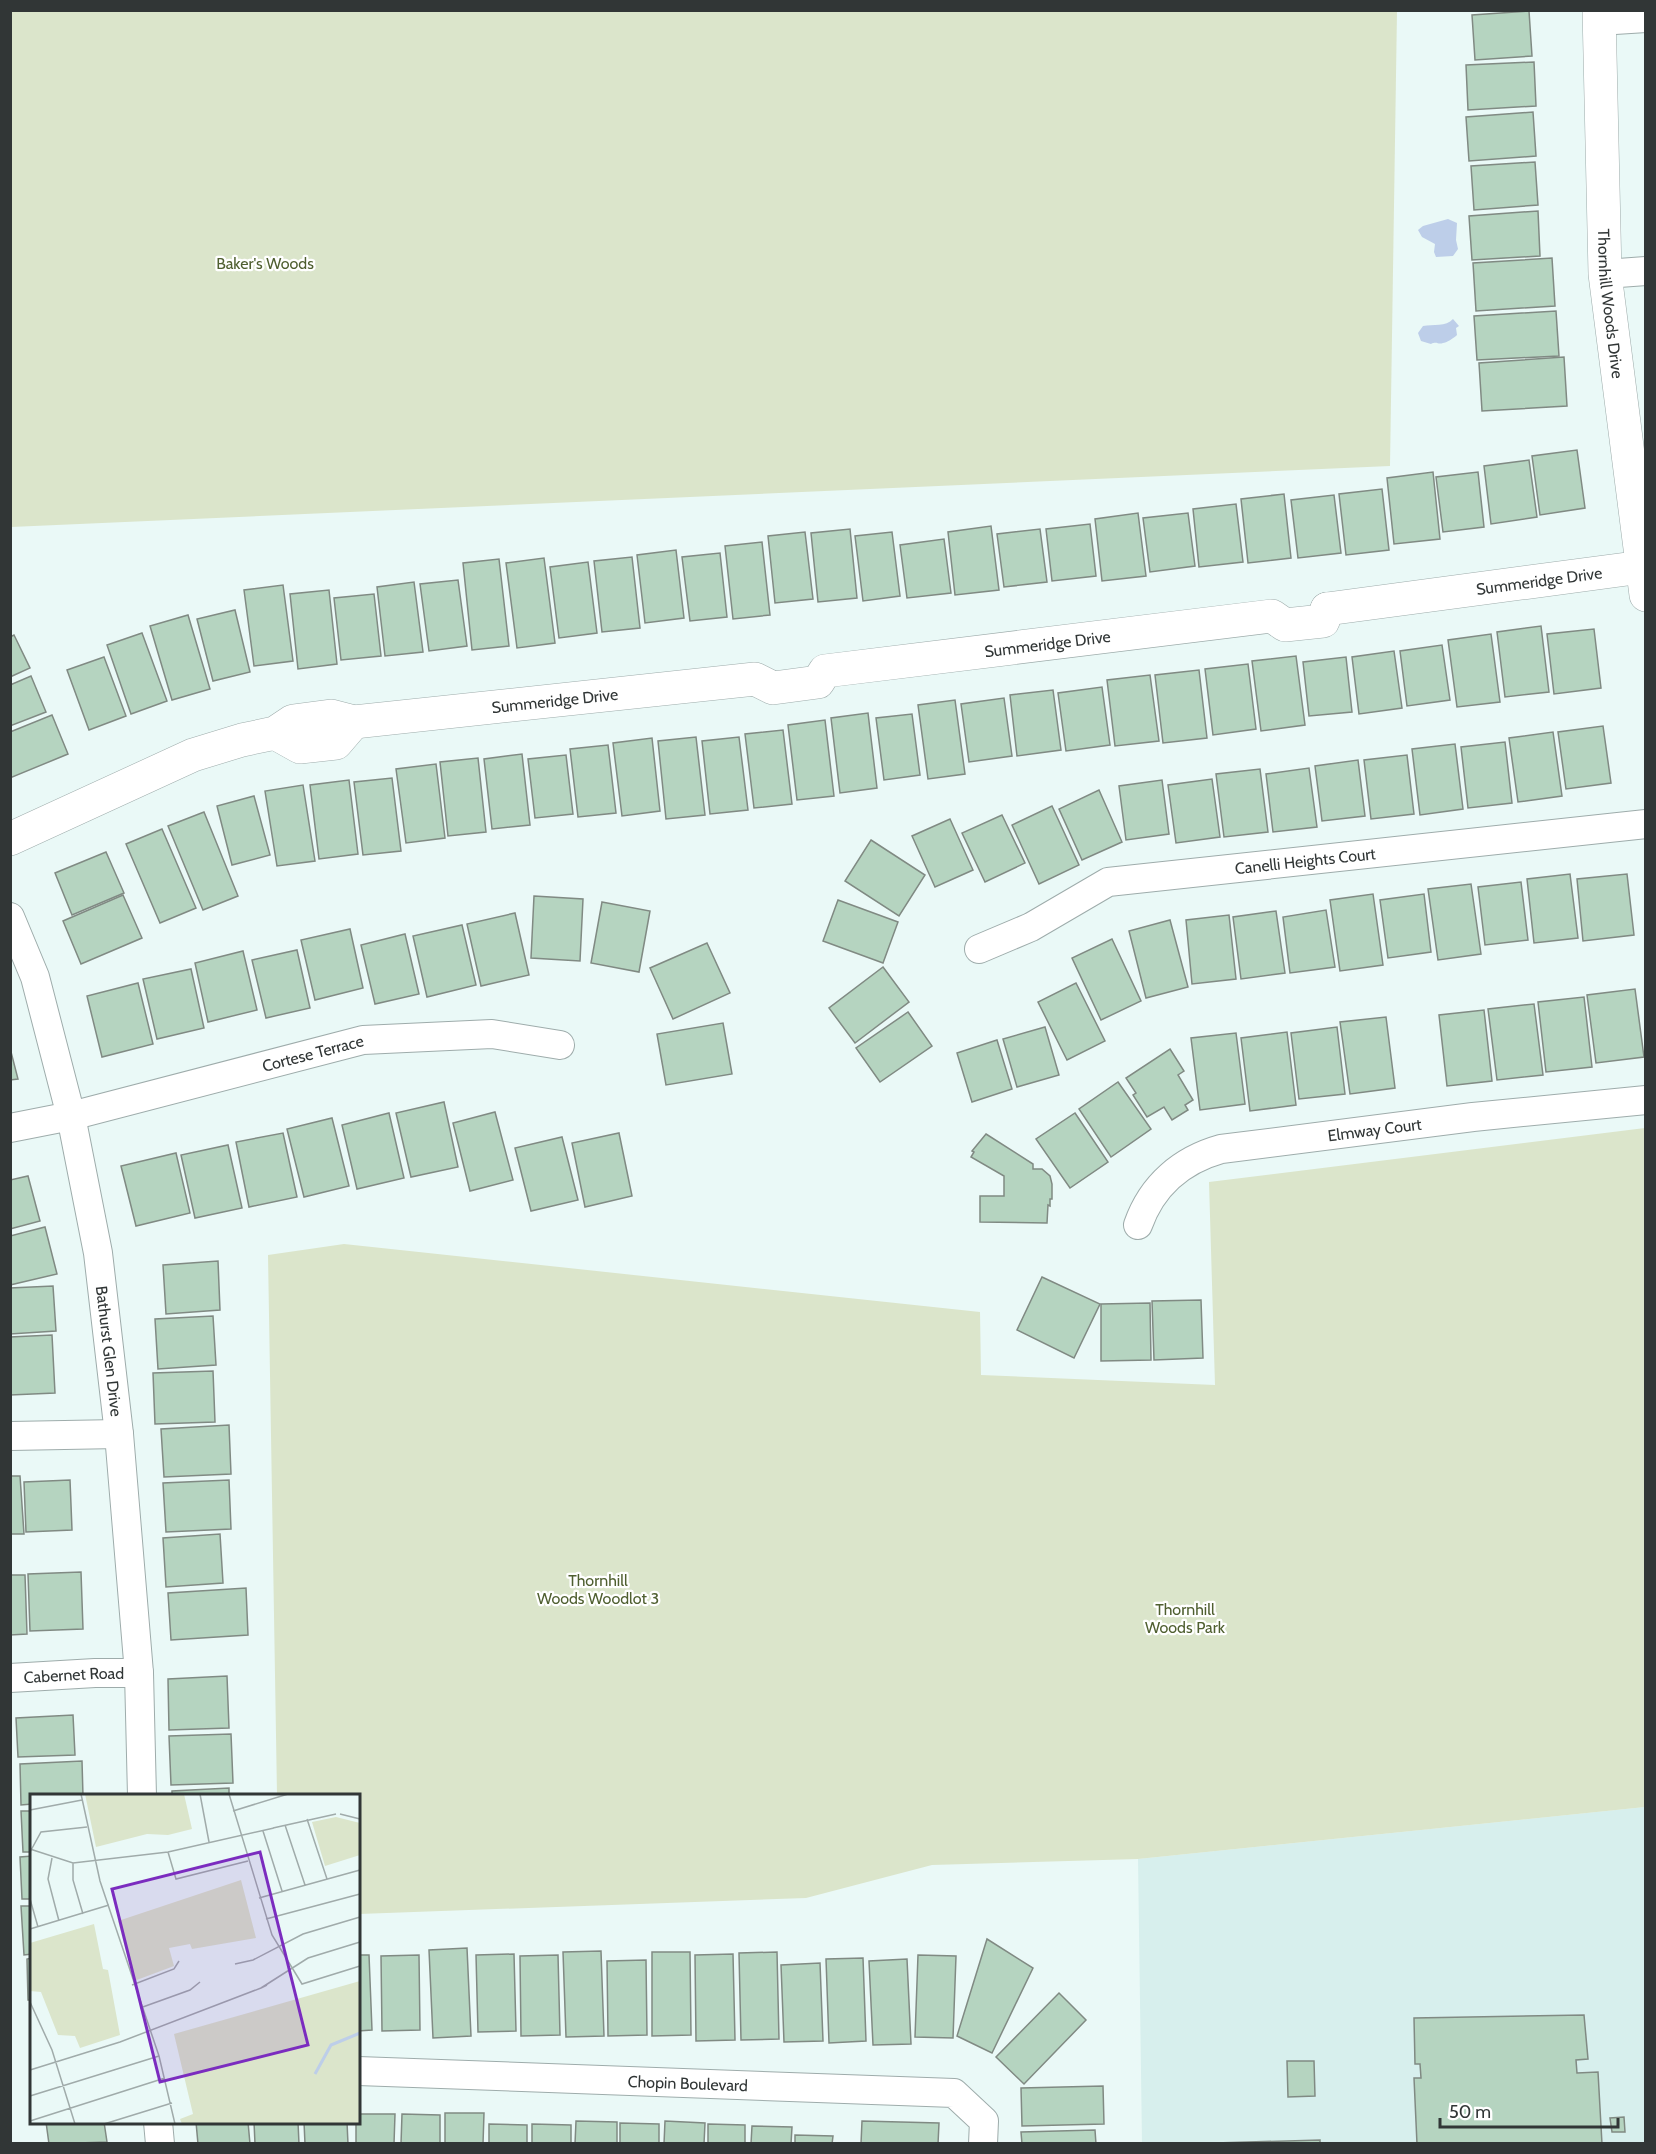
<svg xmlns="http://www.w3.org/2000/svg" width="1656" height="2154" font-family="Cabin,sans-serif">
<rect width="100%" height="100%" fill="#eaf9f7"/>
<path fill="#d7efed" d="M1645,1807V2143H1142L1138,1859Z"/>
<g fill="#dbe5cb">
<path d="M10,11H1397L1390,466L11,527Z"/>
<path d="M1645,1128V1807L1138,1859L932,1865L806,1898L359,1914L358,1796L277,1795L268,1255L344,1244L980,1312L981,1375L1215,1385L1209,1182Z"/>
</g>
<g fill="#bdcee9">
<path d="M1448,219L1457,223L1456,240L1458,249L1453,256L1436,257L1434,252L1435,244L1422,237L1418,230L1423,226Z"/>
<path d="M1453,319L1459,326L1456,328L1457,335C1454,338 1446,343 1443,343C1438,345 1437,341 1431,344L1421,341L1418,333L1423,326C1433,324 1446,327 1453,319Z"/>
</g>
<g fill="#b5d4c0" stroke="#808a83" stroke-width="1.5">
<path d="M1529,11L1532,56L1475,60L1472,15Z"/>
<path d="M1534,62L1536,106L1468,110L1466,65Z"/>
<path d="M1533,112L1536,156L1469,161L1466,117Z"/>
<path d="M1535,162L1538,205L1474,210L1471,166Z"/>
<path d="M1538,211L1540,256L1472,260L1469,216Z"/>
<path d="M1552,258L1555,306L1476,311L1473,263Z"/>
<path d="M1556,311L1559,356L1477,360L1474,316Z"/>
<path d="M1564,357L1567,406L1482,411L1479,363Z"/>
<path d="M1577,450L1585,508L1540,515L1532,456Z"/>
<path d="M1529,460L1537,517L1491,524L1484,466Z"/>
<path d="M1433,472L1440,539L1394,544L1387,478Z"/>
<path d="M1478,472L1484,527L1443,532L1436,477Z"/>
<path d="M1382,489L1389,550L1346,555L1339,494Z"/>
<path d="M1284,494L1291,558L1248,563L1241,499Z"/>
<path d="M1334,495L1341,553L1298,558L1291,500Z"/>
<path d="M1236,504L1243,562L1199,567L1193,509Z"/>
<path d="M1138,513L1146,576L1102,581L1095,519Z"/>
<path d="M1188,513L1195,566L1150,572L1143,518Z"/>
<path d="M1090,524L1096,576L1052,581L1046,529Z"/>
<path d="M991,526L999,590L955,595L948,532Z"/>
<path d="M850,529L857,598L818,602L811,533Z"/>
<path d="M1040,529L1047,582L1004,587L997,534Z"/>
<path d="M805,532L813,599L775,603L768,536Z"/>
<path d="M892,532L900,596L863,601L855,536Z"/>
<path d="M944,539L951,593L907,598L900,545Z"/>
<path d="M762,542L770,615L733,619L725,546Z"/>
<path d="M676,550L684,618L645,623L637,555Z"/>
<path d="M720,553L727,617L690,621L682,557Z"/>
<path d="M632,557L640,628L602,632L594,561Z"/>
<path d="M544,558L555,643L517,648L506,563Z"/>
<path d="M499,559L509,646L472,650L463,563Z"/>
<path d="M588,562L597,633L559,638L550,567Z"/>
<path d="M458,580L467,646L429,651L420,584Z"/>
<path d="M414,582L423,652L385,656L377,587Z"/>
<path d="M283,585L293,661L254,666L244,590Z"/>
<path d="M329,590L337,664L298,669L290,594Z"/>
<path d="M374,594L381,656L341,660L334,598Z"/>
<path d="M235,610L250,672L213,681L197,619Z"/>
<path d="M188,615L210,689L172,700L150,626Z"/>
<path d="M1541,626L1549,692L1505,697L1497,632Z"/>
<path d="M1594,629L1601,688L1554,694L1547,634Z"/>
<path d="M142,633L167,701L131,714L107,645Z"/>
<path d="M1491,634L1500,702L1457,707L1448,640Z"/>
<path d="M14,635L30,668L10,677V637Z"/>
<path d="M1442,645L1450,700L1407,706L1400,651Z"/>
<path d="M1394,651L1402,708L1359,714L1352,657Z"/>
<path d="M1296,656L1305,725L1261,731L1252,661Z"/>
<path d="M104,657L126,716L89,730L67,670Z"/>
<path d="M1346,657L1352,712L1309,716L1303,662Z"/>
<path d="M1248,664L1256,729L1213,735L1205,669Z"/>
<path d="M1199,670L1207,738L1163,743L1155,675Z"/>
<path d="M1150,675L1159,741L1115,746L1107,680Z"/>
<path d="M31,676L46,712L10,726V685Z"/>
<path d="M1102,687L1110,745L1066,751L1058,693Z"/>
<path d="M1053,690L1061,750L1017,756L1010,695Z"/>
<path d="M1004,698L1012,756L969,762L961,704Z"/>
<path d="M955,700L965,774L928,779L918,705Z"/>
<path d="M868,713L877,788L840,793L831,718Z"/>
<path d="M912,714L920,775L884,780L876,718Z"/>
<path d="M52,715L68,754L10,778V732Z"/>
<path d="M825,720L834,796L797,800L788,725Z"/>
<path d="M1603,726L1611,783L1566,789L1558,732Z"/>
<path d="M783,730L792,804L754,808L745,734Z"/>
<path d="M1553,732L1562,796L1518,802L1509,738Z"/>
<path d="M696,737L705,815L666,819L658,741Z"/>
<path d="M739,737L748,810L710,814L702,741Z"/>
<path d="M652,738L660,811L622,816L613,743Z"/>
<path d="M1505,742L1512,803L1468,808L1461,747Z"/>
<path d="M1455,744L1463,809L1420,815L1412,749Z"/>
<path d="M608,745L616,813L578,817L570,749Z"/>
<path d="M522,754L530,825L492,829L484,759Z"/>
<path d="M566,755L573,814L535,818L528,759Z"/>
<path d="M1407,755L1414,814L1371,819L1364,760Z"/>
<path d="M478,758L486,832L448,836L440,762Z"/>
<path d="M1358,760L1365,816L1322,821L1315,766Z"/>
<path d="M436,764L445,838L406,843L396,769Z"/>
<path d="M1309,768L1317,827L1273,832L1266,774Z"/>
<path d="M1260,769L1268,832L1224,837L1216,774Z"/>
<path d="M392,778L401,851L363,855L354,782Z"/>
<path d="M1212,779L1220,837L1176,843L1168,785Z"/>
<path d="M349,780L358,854L319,859L310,785Z"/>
<path d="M1162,780L1169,834L1126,840L1119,786Z"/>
<path d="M303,785L315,861L277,866L265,791Z"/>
<path d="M1099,790L1122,842L1082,860L1059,809Z"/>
<path d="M254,796L270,855L232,865L217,806Z"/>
<path d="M1052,806L1079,865L1039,884L1012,825Z"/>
<path d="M204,812L238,896L203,910L168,826Z"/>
<path d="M1002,815L1025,863L985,882L962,833Z"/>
<path d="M950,819L973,870L935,887L912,836Z"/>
<path d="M162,829L196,908L160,923L126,844Z"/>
<path d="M871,840L925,875L899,916L845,881Z"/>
<path d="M106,852L124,893L72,915L55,873Z"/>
<path d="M1570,874L1578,938L1534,943L1527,879Z"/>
<path d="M1627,874L1634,935L1583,941L1577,879Z"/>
<path d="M1521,882L1528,940L1485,945L1478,887Z"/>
<path d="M1471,884L1481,954L1438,960L1428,889Z"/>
<path d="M1373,894L1383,965L1340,971L1330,900Z"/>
<path d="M1424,894L1431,952L1388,958L1380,900Z"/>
<path d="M123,895L142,938L81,964L63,921Z"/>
<path d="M534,896L583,899L580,961L531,958Z"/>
<path d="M838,900L898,922L883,963L823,941Z"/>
<path d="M602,902L650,911L639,972L591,963Z"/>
<path d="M1326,910L1335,967L1290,973L1283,917Z"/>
<path d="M1276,911L1285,973L1241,979L1233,917Z"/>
<path d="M515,913L529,975L481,986L467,924Z"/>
<path d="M1229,915L1236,979L1192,984L1186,920Z"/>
<path d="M1170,920L1188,987L1146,998L1129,931Z"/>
<path d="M462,925L476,985L427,997L413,936Z"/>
<path d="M350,929L363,988L315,1000L301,940Z"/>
<path d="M405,934L419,994L375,1004L361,945Z"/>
<path d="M1112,939L1141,1001L1101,1020L1072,958Z"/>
<path d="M707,943L730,993L673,1019L650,968Z"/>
<path d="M297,950L310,1008L266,1018L252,960Z"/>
<path d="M243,951L257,1010L208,1022L195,963Z"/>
<path d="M883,967L909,1002L855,1043L829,1008Z"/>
<path d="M191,969L204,1028L157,1039L143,979Z"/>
<path d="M138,983L153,1044L102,1057L87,996Z"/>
<path d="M1076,983L1105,1041L1067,1060L1038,1002Z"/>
<path d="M1635,989L1644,1057L1596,1063L1587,995Z"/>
<path d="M1584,997L1592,1067L1546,1072L1538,1002Z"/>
<path d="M1534,1004L1543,1075L1497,1080L1488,1009Z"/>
<path d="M1484,1010L1492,1081L1447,1086L1439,1015Z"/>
<path d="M908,1012L932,1046L880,1082L856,1048Z"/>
<path d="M1386,1017L1395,1088L1350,1094L1340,1022Z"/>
<path d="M723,1023L732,1074L666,1085L657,1034Z"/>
<path d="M1045,1027L1059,1075L1017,1087L1003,1039Z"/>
<path d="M1337,1027L1345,1094L1299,1099L1291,1033Z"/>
<path d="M1287,1032L1296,1105L1250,1111L1241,1038Z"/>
<path d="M1236,1033L1245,1104L1200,1110L1191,1038Z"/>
<path d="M997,1040L1012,1089L972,1102L957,1053Z"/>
<path d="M10,1048L18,1079L10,1080Z"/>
<path d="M1170,1049L1184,1071L1178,1075L1193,1100L1185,1105L1188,1110L1172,1120L1164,1107L1147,1117L1133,1095L1136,1093L1126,1078Z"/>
<path d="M1118,1082L1151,1129L1111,1157L1079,1109Z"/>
<path d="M444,1102L458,1167L411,1177L396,1113Z"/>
<path d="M495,1112L513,1180L470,1191L453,1123Z"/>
<path d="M389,1113L404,1178L357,1189L342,1125Z"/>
<path d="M1075,1113L1108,1162L1070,1188L1036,1139Z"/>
<path d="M332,1118L349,1186L304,1197L287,1129Z"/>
<path d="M283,1133L297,1197L249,1207L236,1142Z"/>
<path d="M619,1133L632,1196L585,1207L572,1143Z"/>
<path d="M986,1134L1033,1164V1169H1042L1050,1176L1052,1184V1199H1050V1206L1048,1205L1047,1223L980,1222V1196H1004V1176L971,1157L974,1152L972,1151Z"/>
<path d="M562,1137L578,1200L531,1211L515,1148Z"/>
<path d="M228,1145L242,1208L195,1218L181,1155Z"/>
<path d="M176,1153L190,1213L136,1226L121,1166Z"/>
<path d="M28,1176L40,1221L10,1229V1180Z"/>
<path d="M45,1227L57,1274L10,1285V1236Z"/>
<path d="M218,1261L220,1310L166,1314L163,1265Z"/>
<path d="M1042,1277L1100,1304L1074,1358L1017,1330Z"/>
<path d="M53,1286L56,1331L10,1334V1288Z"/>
<path d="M1201,1300L1203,1358L1154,1360L1152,1301Z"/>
<path d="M1150,1303L1151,1360L1101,1361V1304Z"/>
<path d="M213,1316L216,1365L158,1369L155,1319Z"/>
<path d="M52,1335L55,1393L10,1395V1337Z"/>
<path d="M213,1371L215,1422L155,1424L153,1373Z"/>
<path d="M229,1425L231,1474L164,1477L161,1429Z"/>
<path d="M10,1476H20L24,1534H10Z"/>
<path d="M70,1480L72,1530L26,1532L24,1482Z"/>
<path d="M229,1480L231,1529L166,1532L163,1483Z"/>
<path d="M220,1534L223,1583L166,1587L163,1538Z"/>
<path d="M81,1572L83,1629L30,1631L28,1574Z"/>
<path d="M10,1575H25L27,1634L10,1635Z"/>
<path d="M246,1588L248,1635L171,1640L168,1593Z"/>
<path d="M227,1676L229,1728L169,1730L168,1679Z"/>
<path d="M73,1715L75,1755L18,1757L16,1718Z"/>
<path d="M231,1734L233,1783L171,1785L169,1736Z"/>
<path d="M82,1761L83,1796H32V1804L21,1805L20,1764Z"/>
<path d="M229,1788V1796H172V1791Z"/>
<path d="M21,1811H32V1852H23Z"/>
<path d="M32,1856V1899H22L20,1857Z"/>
<path d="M21,1906H32V1954L24,1955Z"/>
<path d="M987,1939L1033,1968L992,2053L957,2036Z"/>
<path d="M467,1948L471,2036L433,2038L429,1950Z"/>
<path d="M601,1951L604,2036L566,2037L563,1952Z"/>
<path d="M652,1952H690L691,2035L652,2036Z"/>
<path d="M777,1952L779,2039L741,2040L739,1953Z"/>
<path d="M514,1954L516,2031L478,2032L476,1955Z"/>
<path d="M733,1954L735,2040L696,2041L695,1955Z"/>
<path d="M358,1955H369L372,2030L358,2031Z"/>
<path d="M419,1955L420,2030L382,2031L381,1956Z"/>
<path d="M558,1955L560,2035L521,2036L520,1956Z"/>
<path d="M918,1955L956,1956L953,2038L915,2037Z"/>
<path d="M32,1958V2000H28L27,1959Z"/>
<path d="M863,1958L866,2041L829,2043L826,1959Z"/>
<path d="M907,1959L911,2044L873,2045L869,1961Z"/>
<path d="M646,1960L647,2035L608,2036L607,1961Z"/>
<path d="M820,1963L823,2041L784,2042L781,1965Z"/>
<path d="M1059,1993L1086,2020L1024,2084L996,2057Z"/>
<path d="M1584,2015L1588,2059L1576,2060L1577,2073L1598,2072L1602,2144H1417L1414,2078H1421L1420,2064H1415L1414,2018Z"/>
<path d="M1287,2061H1314L1315,2096L1288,2097Z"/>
<path d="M1103,2086L1104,2124L1022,2126L1021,2088Z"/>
<path d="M445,2113H484L483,2144H445Z"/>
<path d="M358,2114H395L394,2144H356V2122H358Z"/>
<path d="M402,2114L440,2115V2144H401Z"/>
<path d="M1624,2117L1625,2132H1612L1610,2118Z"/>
<path d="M576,2121L617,2122V2144H575Z"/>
<path d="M665,2121L705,2123L704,2144H664Z"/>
<path d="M862,2121L939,2123L938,2144H861Z"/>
<path d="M46,2122H104L107,2142L49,2144Z"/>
<path d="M196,2122H248L250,2144H198Z"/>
<path d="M254,2122H298L299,2144H255Z"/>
<path d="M304,2122H347L348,2144H305Z"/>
<path d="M620,2123L659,2124V2144H620Z"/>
<path d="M489,2124L527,2125V2144H489Z"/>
<path d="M532,2124L571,2125V2144H532Z"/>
<path d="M708,2124L745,2125V2144H708Z"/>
<path d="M752,2126L792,2127L791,2144H751Z"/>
<path d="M1095,2130L1096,2144H1022L1021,2132Z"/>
<path d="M795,2135L833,2136L832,2144H795Z"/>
<path d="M1320,2140V2144L1215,2143Z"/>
</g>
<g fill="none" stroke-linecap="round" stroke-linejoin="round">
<g stroke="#9eacab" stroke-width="30">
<g id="minor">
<path d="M1599,21L1646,18"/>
<path d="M1605,274L1646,271"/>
<path id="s1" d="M10,917L35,977L71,1116L98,1253L119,1434L139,1673L142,1796"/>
<path id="s2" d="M979,949L1031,927L1108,882L1646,824"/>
<path id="s3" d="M10,1128L71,1116L363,1040L492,1034L560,1045"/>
<path id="s4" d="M1138,1225C1152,1185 1182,1160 1221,1149L1473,1117L1646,1100"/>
<path d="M10,1436L119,1434"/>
<path id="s5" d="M10,1678L95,1673H139"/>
<path id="s6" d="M358,2071L954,2093L984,2121L983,2144"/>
<path d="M158,2122L160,2144"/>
</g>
</g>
<g stroke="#9eacab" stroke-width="34">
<g id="tertiary">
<path id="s7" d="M1599,10L1605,274L1646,595"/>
<path id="s8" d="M1327,609L1642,567"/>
<path id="s9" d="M354,722L755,679L773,688L818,682L825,671L1272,616L1285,625L1323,621L1327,609"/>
<path d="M10,839L193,755L242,740L275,733L293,721L331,716L354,722L336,743L300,747L275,733"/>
</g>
</g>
<use href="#minor" stroke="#fff" stroke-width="28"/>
<use href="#tertiary" stroke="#fff" stroke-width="33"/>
</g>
<g text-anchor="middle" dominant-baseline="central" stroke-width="4.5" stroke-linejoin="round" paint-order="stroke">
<g font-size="16" fill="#4f5f30" stroke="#fff">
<text x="265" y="263">Baker's Woods</text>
<text x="598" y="1580">Thornhill<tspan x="598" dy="18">Woods Woodlot 3</tspan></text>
<text x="1185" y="1609">Thornhill<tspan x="1185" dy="18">Woods Park</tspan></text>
</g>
<g font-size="16" fill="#313636" stroke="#fff">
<text stroke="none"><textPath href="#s7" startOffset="294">Thornhill Woods Drive</textPath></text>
<text stroke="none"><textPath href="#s8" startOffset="214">Summeridge Drive</textPath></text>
<text stroke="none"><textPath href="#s9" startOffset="706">Summeridge Drive</textPath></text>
<text stroke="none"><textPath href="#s9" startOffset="202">Summeridge Drive</textPath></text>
<text stroke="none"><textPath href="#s2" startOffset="344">Canelli Heights Court</textPath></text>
<text stroke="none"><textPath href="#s3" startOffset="312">Cortese Terrace</textPath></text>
<text stroke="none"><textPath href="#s4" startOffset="272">Elmway Court</textPath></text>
<text stroke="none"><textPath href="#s1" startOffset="447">Bathurst Glen Drive</textPath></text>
<text stroke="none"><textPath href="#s5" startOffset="64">Cabernet Road</textPath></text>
<text stroke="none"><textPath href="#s6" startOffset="330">Chopin Boulevard</textPath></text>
</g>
</g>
<g transform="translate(30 1794)">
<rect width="330" height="330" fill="#eaf9f7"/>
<path d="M55,0H154L162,35L138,41L117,40L66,53ZM306,23L330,29V61L295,72L282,28ZM211,86L226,144L162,155L160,150L139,154L144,172L104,187L88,127ZM64,130L73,175L78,176L90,241L50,254L45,242L28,241L11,198L0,197V149ZM330,187V330H152L150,325L163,320L144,240Z" fill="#dbe5cb"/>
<path fill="none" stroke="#bdcee9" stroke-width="3" d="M285,280L301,251L330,239"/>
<path fill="none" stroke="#a0abaa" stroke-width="1.5" d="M51,0L70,87L129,262L145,330M170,0L179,48M199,0L242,141L272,190L330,172M0,16L52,6M203,17L258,0M310,20L330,25M277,25L297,85M255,31L275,91M243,34L306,20M233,37L252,97M0,55L43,69L138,58L244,34M0,58L11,38L57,33M138,58L146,85L218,67M22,64L18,85L29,127M43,69V86L53,120M229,104L330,76M0,105L8,133M236,125L330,100M0,135L79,111M205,170L223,166L273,140L330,123M102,191L144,175L149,167M237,191L231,194L278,164L330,148M0,208L22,256L45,330M110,214L160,196L170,188M0,276L90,248L231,194M0,302L129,262M0,327L135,284M74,330L142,309"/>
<path fill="#7b2cbf" fill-opacity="0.15" stroke="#7b2cbf" stroke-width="3" d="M230,58L278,251L130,288L82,95Z"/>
<rect width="330" height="330" fill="none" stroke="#313636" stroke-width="3"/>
</g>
<rect width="1656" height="2154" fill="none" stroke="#313636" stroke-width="24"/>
<path d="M1440 2118v9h178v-9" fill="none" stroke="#313636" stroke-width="3"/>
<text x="1449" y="2118" font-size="18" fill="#313636" stroke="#ffffff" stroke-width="4.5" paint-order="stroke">50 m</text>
</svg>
